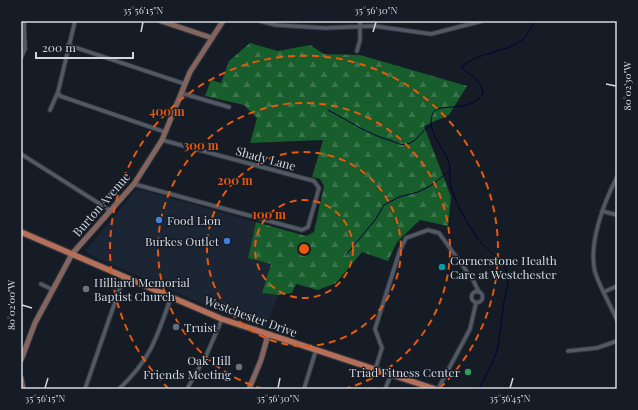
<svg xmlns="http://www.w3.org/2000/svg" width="638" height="410" font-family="'Playfair Display',serif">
<defs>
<pattern id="forest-firs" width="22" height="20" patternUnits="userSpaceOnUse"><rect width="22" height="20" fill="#185d2c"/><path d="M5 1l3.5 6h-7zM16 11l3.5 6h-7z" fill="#39744a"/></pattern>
</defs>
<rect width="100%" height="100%" fill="#151c25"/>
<path fill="#1b2534" d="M137,189L256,222L248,258L271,264L262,293L278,295L266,328L230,316L88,254L86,250Z"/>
<path fill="url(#forest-firs)" d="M250,43L278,51L310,45L324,54L360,55L467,86L449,115L424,126L451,197L448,226L420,220L397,242L388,261L362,252L336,283L318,290L296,284L292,293L278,295L262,293L271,264L248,258L256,222L306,236L314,232L324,186L320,179L312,177L323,140L250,143L257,118L244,105L205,96L211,80L221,83L229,61Z"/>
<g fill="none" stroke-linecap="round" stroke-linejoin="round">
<g stroke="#000239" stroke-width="1">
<path d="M328,110C351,122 367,134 392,141C397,143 402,146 407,144C418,142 421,129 431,126"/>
<path d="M346,255L375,220L384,205L399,197L418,192L430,186L450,171"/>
<path d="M479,389L495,357L498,347C500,334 501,321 503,308C504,297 510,284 507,272C503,259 483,248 476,236C467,222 457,206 452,190C448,181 451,172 449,163C444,147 425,131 433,113C439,101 471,115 483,93C482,81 469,74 461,67C478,52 505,53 522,40C528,35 531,27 535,21"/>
</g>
<g stroke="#31353c" stroke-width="5.5">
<g id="street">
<path d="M260,21L276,25L325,28L374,26L431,34L482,21"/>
<path d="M68,45L185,84"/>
<path d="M357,51L360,40V21"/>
<path d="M21,58L25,49L24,21"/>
<path d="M58,92L60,96L165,132"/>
<path d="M181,93L229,107"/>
<path d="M50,110L58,92L75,21"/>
<path d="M21,154L111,211"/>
<path d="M617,177C604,202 588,244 595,272C600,288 610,304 617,320"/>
<path d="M134,184L302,230L308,227L319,188L314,181L162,140"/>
<path d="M602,211L617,215"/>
<path d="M41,284L53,290"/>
<circle cx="477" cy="297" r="5.5"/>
<path d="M604,292L617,286"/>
<path d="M568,351L597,348L617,341"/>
<path d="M375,370L382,348L375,329L400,250L406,238L428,230L439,233L473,280L479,292"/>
<path d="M85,389L124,276"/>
<path d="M119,389C151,359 157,337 171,297"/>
<path d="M187,389L206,356L222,319"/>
<path d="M304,389L316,350"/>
<path d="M385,389L391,375"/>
<path d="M438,389L470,329L476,303"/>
</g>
</g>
<g stroke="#31353c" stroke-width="7">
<g id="secondary">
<path d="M161,21L212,38"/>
<path d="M21,360L35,323L72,254L134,184L162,140L190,72L223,21"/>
<path d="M21,378L23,389"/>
<path d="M249,389L261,360L268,335"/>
</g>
</g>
<g stroke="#31353c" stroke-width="8">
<path id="primary" d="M21,232L222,319L435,389"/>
</g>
<use href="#street" stroke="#515965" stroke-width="3.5"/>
<use href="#secondary" stroke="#84645f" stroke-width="5"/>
<use href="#primary" stroke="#b66f59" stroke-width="5.5"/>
</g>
<path fill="none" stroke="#d2d7dd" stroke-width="1.5" d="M141,32L143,22M373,32L376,22M606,84L616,86M22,305L32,308M45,388L48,378M278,388L280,378M510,388L513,378"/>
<g fill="none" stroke="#e8590c" stroke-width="2" stroke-dasharray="7 5">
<circle cx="304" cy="249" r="49"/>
<circle cx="304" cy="249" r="97"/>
<path d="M263 389A146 146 0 1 1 345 389"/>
<path d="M169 389A194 194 0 1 1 439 389"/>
</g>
<g fill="#3f7fe0" stroke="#151c25" stroke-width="1.5">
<circle cx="159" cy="220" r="4"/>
<circle cx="227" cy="241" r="4"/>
</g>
<circle fill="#0f9aa8" stroke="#151c25" stroke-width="1.5" cx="442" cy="267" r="4"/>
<g fill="#6b7280" stroke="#151c25" stroke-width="1.5">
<circle cx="86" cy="289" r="4"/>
<circle cx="239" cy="367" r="4"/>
</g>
<circle fill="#5c6f8a" stroke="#151c25" stroke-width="1.5" cx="176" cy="327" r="4"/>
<circle fill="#2e9e5b" stroke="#151c25" stroke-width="1.5" cx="468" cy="372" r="4"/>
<g text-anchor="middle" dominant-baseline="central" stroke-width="3" stroke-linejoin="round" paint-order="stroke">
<g font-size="12" fill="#d2d7dd" stroke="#151c25">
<text transform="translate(266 158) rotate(15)">Shady Lane</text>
<text transform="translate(101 204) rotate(-49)">Burton Avenue</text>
<text transform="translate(251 316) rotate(20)">Westchester Drive</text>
</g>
<g font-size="12" fill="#d2d7dd" stroke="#151c25" text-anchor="start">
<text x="167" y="220">Food Lion</text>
<text x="219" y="241" text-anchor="end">Burkes Outlet</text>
<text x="450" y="260">Cornerstone Health<tspan x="450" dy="14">Care at Westchester</tspan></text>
<text x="94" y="282">Hilliard Memorial<tspan x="94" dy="14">Baptist Church</tspan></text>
<text x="184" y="327">Truist</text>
<text x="231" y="360" text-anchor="end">Oak Hill<tspan x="231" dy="14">Friends Meeting</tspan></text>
<text x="460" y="372" text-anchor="end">Triad Fitness Center</text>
</g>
</g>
<circle cx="304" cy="249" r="6" fill="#e8590c" stroke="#151c25" stroke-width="2"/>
<g font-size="12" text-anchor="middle" font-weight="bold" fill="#e8590c" stroke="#151c25" stroke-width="3" stroke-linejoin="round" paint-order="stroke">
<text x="167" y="116">400 m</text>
<text x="201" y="150">300 m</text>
<text x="235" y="185">200 m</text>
<text x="269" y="219">100 m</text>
</g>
<rect width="638" height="410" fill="none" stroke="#151c25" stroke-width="44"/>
<path d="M36 52v6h97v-6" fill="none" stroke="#d2d7dd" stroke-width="2"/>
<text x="42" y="52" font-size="12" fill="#d2d7dd" stroke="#151c25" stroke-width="3" paint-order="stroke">200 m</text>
<rect x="22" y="22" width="594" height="366" fill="none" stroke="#d2d7dd" stroke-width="1.5"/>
<g font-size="10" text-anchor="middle" fill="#d2d7dd">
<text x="143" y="14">35°56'15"N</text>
<text x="376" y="14">35°56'30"N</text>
<text transform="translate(627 86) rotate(-90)" y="4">80°02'30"W</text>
<text transform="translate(11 305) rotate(-90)" y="4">80°02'00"W</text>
<text x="45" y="402">35°56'15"N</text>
<text x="278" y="402">35°56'30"N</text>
<text x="510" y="402">35°56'45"N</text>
</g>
</svg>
